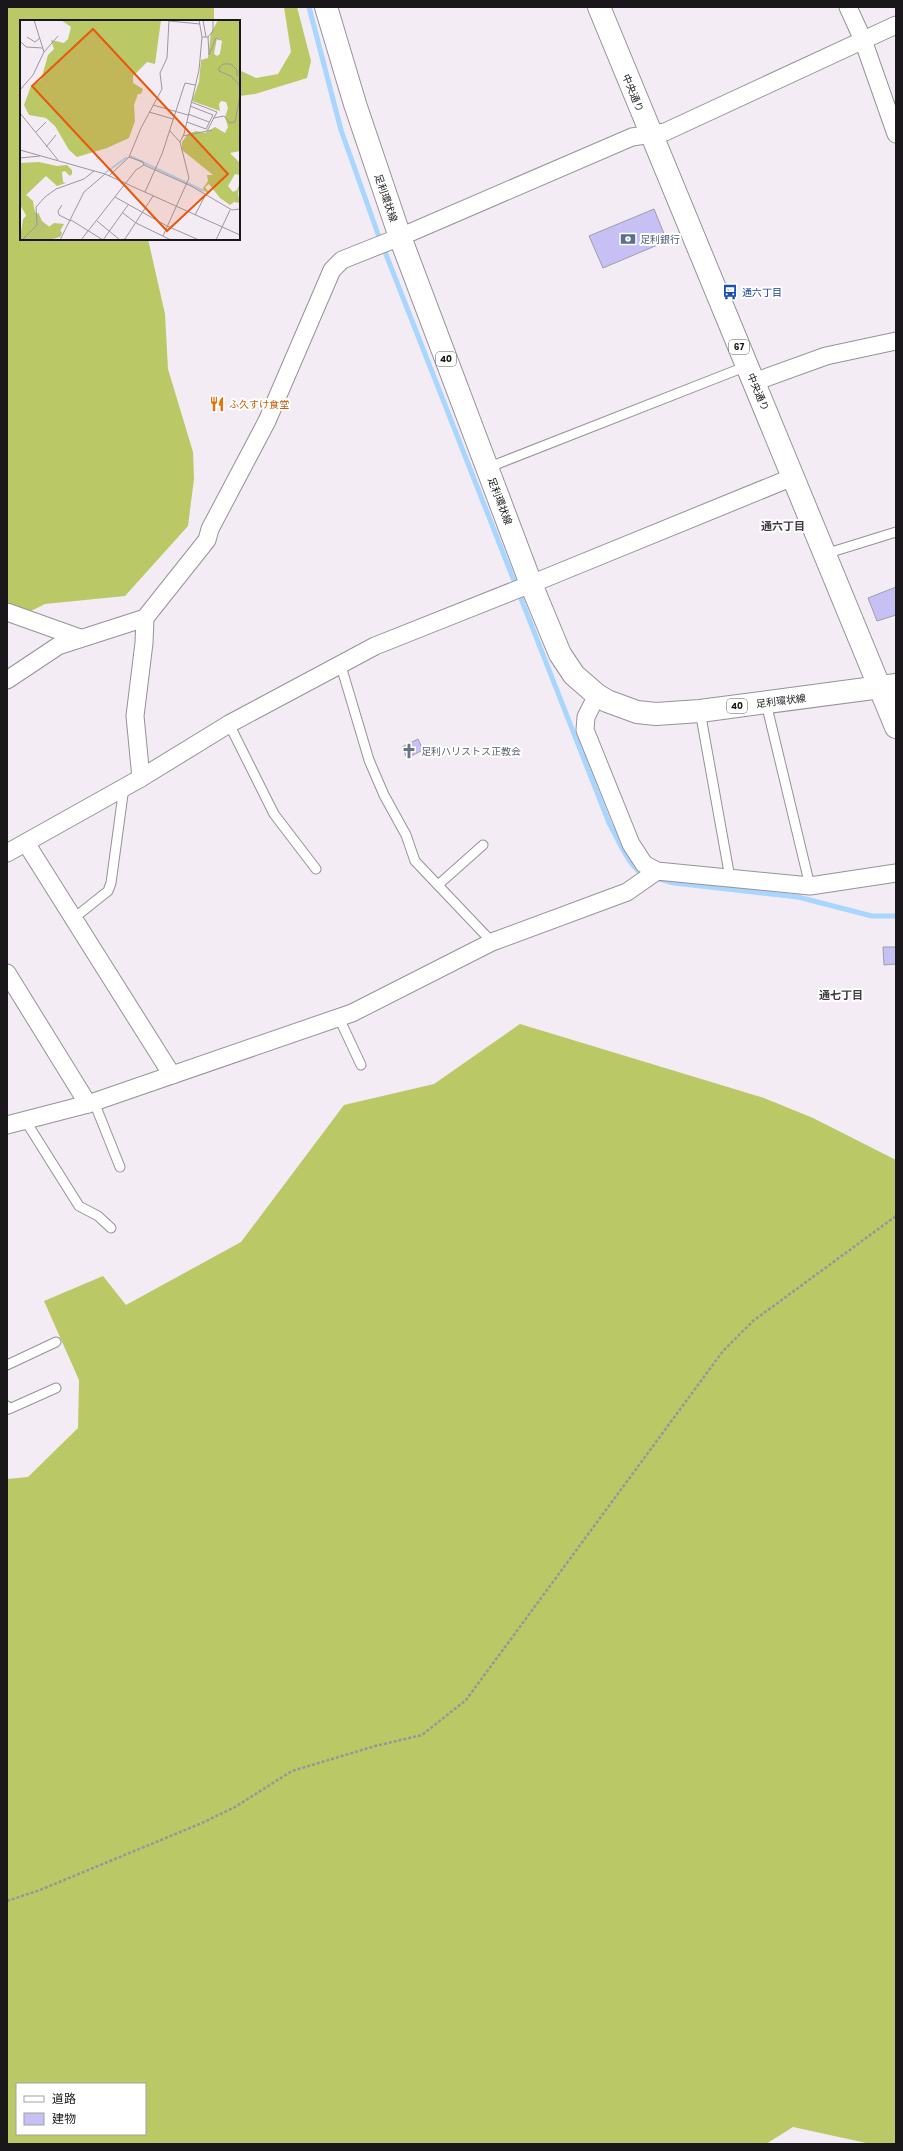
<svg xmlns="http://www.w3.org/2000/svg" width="903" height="2151" font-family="Poppins,'Noto Sans JP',sans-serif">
<rect width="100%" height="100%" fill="#f3ecf5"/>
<g fill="#bac866" fill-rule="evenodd">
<path d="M7,7H214V21H21V239H148L165,314L168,369L193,452L194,479L188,526L125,596L45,604L19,617L7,612Z"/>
<path d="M284,7H297L311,61L307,78L255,94L239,96V70L256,78L278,74L291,52Z"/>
<path d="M520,1024L764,1098L813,1118L896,1160V2144H871L793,2127L766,2144H7V1479L28,1477L78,1428L79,1380L44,1301L103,1276L126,1305L241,1242L344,1105L434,1084ZM17,2084H145V2134H17Z"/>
</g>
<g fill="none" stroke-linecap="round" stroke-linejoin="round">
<g stroke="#a8d6fe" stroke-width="5">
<path d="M309,7L341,130L378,234L609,823C617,837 630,870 645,875"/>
<path d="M659,879L674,883L798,897L872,916H896"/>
</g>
</g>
<g fill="#c6c0f5" stroke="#9e9ea7">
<path d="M654,209L667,241L603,268L589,236Z"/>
<path d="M896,587V615L877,621L868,598Z"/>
<path d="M418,739L423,750L407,758L402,747Z"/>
<path d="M883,947H896V964L884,965Z"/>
</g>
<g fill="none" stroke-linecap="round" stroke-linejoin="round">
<g stroke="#989199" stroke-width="11">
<g id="service">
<path d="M487,468L747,366"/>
<path d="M825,554L896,532"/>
<path d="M341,666L369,760L384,795L406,835L415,861L492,942"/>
<path d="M766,703L810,886"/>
<path d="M700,711L730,878"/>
<path d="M229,724L274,814L316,869"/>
<path d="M438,885L483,845"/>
<path d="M74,918L108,891L111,883L124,787"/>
<path d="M339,1018L361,1065"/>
<path d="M94,1102L120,1167"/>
<path d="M25,1120L79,1206L98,1216L111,1228"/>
<path d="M7,1365L56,1342"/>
<path d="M7,1406L9,1409L56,1388"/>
</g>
</g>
<g stroke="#989199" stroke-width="19">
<g id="minor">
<path d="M848,7L863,40L896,134"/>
<path d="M754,382L826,356L896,341"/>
<path d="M7,612L80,638"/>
<path d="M7,680L58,646L145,618L207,540L210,529L267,421L332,270L342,260L400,237L632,137L665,132L896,25"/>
<path d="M597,695L586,717L585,730L631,844L644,864L657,871L810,886L896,873"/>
<path d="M141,778L135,716L144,643L145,618"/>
<path d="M26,843L172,1075"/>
<path d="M7,853L141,778L229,724L375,646L531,584L793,477"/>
<path d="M7,973L88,1104"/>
<path d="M7,1125L88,1104L352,1013L492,942L627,892L657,871"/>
</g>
</g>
<g stroke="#989199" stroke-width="24">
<g id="primary">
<path d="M326,7L355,104L400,237L531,584L560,654L574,675L597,695L607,701L637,712L656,714L700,711L896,685"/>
<path d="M599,7L896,727"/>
</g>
</g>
<path stroke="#9a959c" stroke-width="2.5" stroke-dasharray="3 2" stroke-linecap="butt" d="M7,1901L40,1890L202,1823L235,1807L292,1771L375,1746L422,1735L466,1700L723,1351L753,1321L896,1216"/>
<use href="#service" stroke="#fff" stroke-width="9"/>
<use href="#minor" stroke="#fff" stroke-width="17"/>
<use href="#primary" stroke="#fff" stroke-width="22"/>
</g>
<defs>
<g id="bank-bare" transform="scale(1.2)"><path d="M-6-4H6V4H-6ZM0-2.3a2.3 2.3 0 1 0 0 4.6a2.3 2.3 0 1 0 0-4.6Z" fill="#5c6f8a" stroke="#fff" stroke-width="2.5" paint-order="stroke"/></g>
<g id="bus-bare" transform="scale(1.2)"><path d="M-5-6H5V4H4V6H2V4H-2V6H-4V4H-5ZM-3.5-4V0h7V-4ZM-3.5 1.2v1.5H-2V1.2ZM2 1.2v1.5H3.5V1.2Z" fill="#1a4fb4" stroke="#fff" stroke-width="2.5" paint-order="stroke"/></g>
<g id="restaurant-bare" transform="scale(1.2)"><path d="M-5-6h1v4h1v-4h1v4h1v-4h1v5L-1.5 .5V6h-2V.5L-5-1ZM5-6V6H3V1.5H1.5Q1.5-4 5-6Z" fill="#e8710a" stroke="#fff" stroke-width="2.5" paint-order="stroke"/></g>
<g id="church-bare" transform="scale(1.2)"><path d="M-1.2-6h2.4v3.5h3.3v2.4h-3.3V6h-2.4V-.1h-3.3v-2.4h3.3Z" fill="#6b7280" stroke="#fff" stroke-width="2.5" paint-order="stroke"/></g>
</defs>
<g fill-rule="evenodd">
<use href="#bank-bare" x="628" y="239"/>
<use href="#bus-bare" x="730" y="292"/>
<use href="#restaurant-bare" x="217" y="404"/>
<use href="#church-bare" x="409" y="751"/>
</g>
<g text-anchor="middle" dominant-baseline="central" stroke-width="4" stroke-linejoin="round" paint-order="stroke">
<g fill="#fff" stroke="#5e5d5f" stroke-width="1">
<rect x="729" y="340" width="20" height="14" rx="3"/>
<rect x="436" y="352" width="20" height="14" rx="3"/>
<rect x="727" y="699" width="20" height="14" rx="3"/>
</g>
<g font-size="9" font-weight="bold" fill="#19171a">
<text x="739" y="347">67</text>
<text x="446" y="359">40</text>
<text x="737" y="706">40</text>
</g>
<g font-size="10" fill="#19171a" stroke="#fff">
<text transform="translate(633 93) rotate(68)">中央通り</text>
<text transform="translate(386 198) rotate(71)">足利環状線</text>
<text transform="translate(758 392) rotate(67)">中央通り</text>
<text transform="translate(500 501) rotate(69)">足利環状線</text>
<text transform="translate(781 701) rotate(-7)">足利環状線</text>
</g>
<g font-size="10" fill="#4e5e75" stroke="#fff" text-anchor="start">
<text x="640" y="239">足利銀行</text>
</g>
<g font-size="10" fill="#164399" stroke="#fff" text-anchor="start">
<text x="742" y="292">通六丁目</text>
</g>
<g font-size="10" fill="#c56008" stroke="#fff" text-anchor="start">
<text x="229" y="404">ふ久すけ食堂</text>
</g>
<g font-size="10" fill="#5b616d" stroke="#fff" text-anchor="start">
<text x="421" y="751">足利ハリストス正教会</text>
</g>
<g font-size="11" font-weight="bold" fill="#413c43" stroke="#fff">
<text x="783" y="526">通六丁目</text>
<text x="841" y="995">通七丁目</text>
</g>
</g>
<g transform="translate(20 20)">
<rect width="220" height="220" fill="#f3ecf5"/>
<path d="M8,176L15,192L18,194V192L22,201L31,208L40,210L42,213L40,217L28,220H0L3,199L7,195L0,178Z" fill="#b8c473"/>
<path d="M41,0H141L135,44L127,42L113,56V63L123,69L121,74H118L114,85L115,101L109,118L87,128L57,137L49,130L35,106L26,98L9,95L4,85L11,66L21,60L28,35L34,29L31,20L44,23L48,19L51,7ZM198,0H220V131L210,133L220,143V158V155L215,154L208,166L213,172L217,170L220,163L218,174L220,183L214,182L210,185L200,178L189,164L185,167L190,174L183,170V168L188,161L187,155H193L162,130V122L168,114L176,111L185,113L195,107L205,113L208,107L205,97L208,88L206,82L201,81L199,84L200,91L172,81L179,62L181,40L188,38L191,13ZM197,18L202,21L200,34L197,36L194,34ZM19,142L37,146L47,145L52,150V154L50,156L45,151L42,152L43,162L46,163L37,166L26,156L6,175L13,181L16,200L14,215L20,214L34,203L44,204L37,216L26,220H0L6,195L0,185V143Z" fill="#bac866" fill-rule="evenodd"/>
<path fill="none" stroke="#a8d6fe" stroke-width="2" d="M110,136L184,171M85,153L107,137"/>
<path fill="none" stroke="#9c979d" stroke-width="1" d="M183,0L186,17M149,1L180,4M7,17L15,22L20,18M182,17H188L193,11V0M188,17L189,35L196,18L200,20M0,21L6,27L23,28M24,32L38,16M217,56V50L211,44H203L199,48V51L211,56L220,66M0,70L13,55L24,32L14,0M171,82L197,92L187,111M133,85L168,95M129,92L153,99M0,93L38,140M168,94L189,102M194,98L204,96L210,103L215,102L220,76M167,102L186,109L193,95L170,86M16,112L26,102M163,116L192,110M160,122L164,114L179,50L182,17L179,0M26,127L36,115M0,130L85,154L220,215M109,137L123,142L124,145M0,138L20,136M89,156L109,137L121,108L142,69L140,53L147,38L149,0M125,172L142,134L165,63L175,65M95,177L147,206L179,220M42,185L38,191L39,195L51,201M103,193L116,203M175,195L186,174M51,200L83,220L108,185M77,201L100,220M116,203L151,220M143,216L169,158L160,122L150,111M2,220L17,205L16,187L25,177L36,169L64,159L74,151M40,220L64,172L85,154M61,220L116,150L124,145L171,166L212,190L220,189M100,220L105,219L133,176M196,220L210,190"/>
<path fill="#e8590c" fill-opacity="0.15" stroke="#e8590c" stroke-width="2" d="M73,9L208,154L147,211L12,66Z"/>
<rect width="220" height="220" fill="none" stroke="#19171a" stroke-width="2"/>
</g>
<rect width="903" height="2151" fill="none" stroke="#19171a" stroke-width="16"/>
<rect x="16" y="2083" width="130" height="52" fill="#ffffff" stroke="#a3a2a3"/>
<rect x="24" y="2096" width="20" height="6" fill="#ffffff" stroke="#a3a2a3"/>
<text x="52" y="2103" font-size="12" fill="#19171a">道路</text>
<rect x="24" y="2113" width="20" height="12" fill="#c6c0f5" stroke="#a3a2a3"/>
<text x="52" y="2123" font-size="12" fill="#19171a">建物</text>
</svg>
